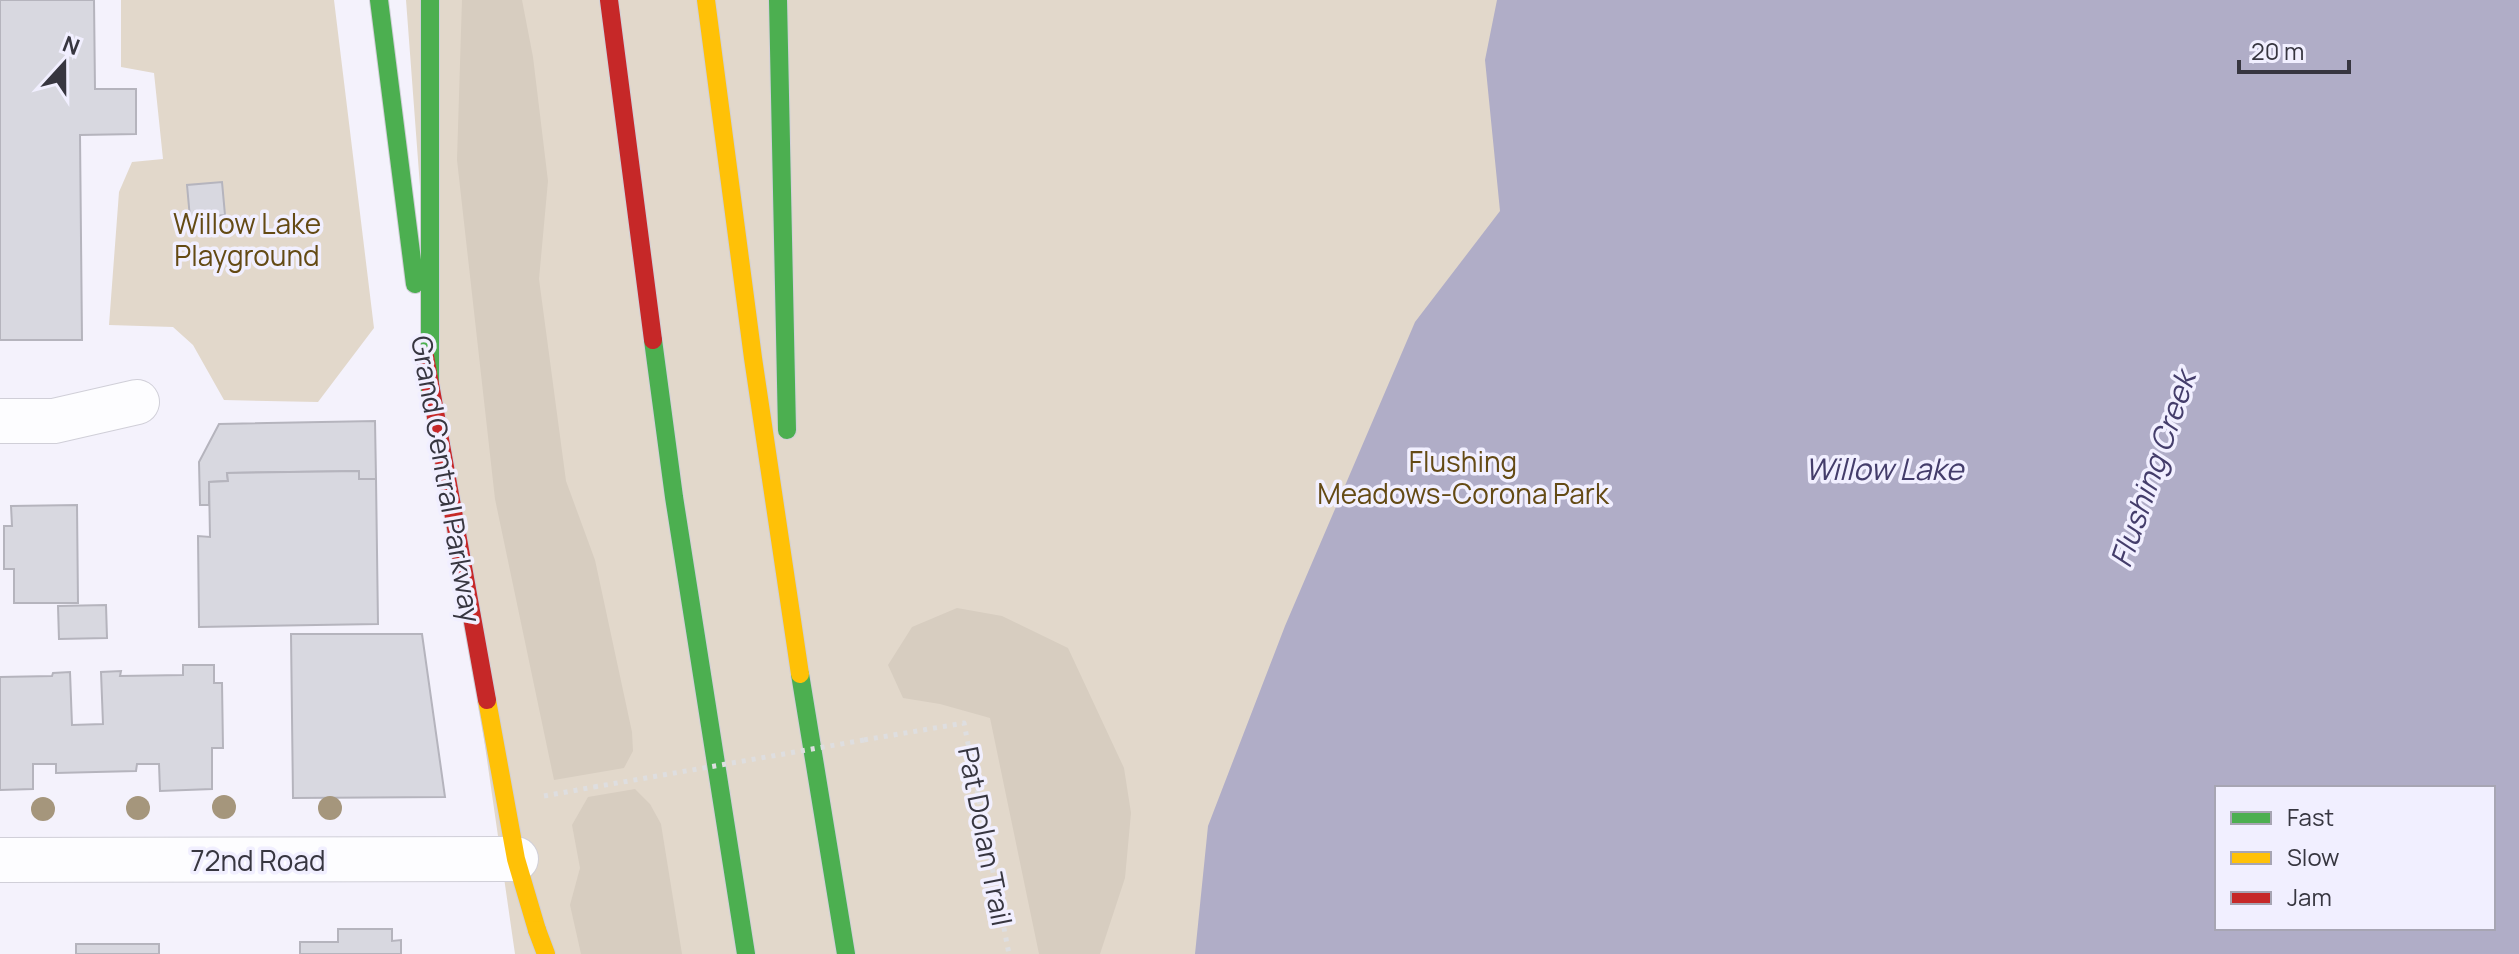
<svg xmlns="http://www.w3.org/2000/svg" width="2519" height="954" font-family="Manrope,sans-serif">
<rect width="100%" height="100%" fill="#f4f2fc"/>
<g fill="#e2d8cb" fill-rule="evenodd">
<path d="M121,0H334L374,328L318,402L224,400L193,345L173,327L109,325L119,192L132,162L163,159L154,73L121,67Z"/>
<path d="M406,0H2519V954H515L437,413ZM2217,788H2493V928H2217Z"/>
</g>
<g fill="#d7cdc0">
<path d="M462,0H522L533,57L548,181L539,279L566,481L595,560L632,732L633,751L624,768L554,780L495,499L457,160Z"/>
<path d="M957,608L1002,616L1068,648L1124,768L1131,813L1125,878L1100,954H1039L990,718L940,704L903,698L888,665L912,627Z"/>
<path d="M635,789L650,804L661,824L682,954H581L570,905L580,868L572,825L588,797Z"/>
</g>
<path fill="#b0adc7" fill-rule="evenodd" d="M1497,0H2519V954H1195L1208,826L1285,626L1415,322L1500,211L1485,60ZM2217,788H2493V928H2217Z"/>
<g fill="#d8d8e0" stroke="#b5b4bd" stroke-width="2">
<path d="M0,0H94L95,89H136V134L80,135L82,340H0Z"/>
<path d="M222,182L225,215L190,218L187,185Z"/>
<path d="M375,421L376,479H359V471L227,473L228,481L209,482V505H200L199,462L219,424Z"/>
<path d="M359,471V479H376L378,624L199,627L198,536L210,537L209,482L228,481L227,473Z"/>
<path d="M77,505L78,603H14V569H4V526H12L11,506Z"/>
<path d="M106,605L107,638L59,639L58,606Z"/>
<path d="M291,634H422L445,797L293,798Z"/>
<path d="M183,665H214V683H222L223,748H212V789L160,791L159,764H137L136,771L56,773V764H33V789L0,790V677L52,676L53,673L70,672L72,725L103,724L101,672L121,671L120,676L183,675Z"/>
<path d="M338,929H392V941L401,940V954H300V942H338Z"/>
<rect x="76" y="944" width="83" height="10"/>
</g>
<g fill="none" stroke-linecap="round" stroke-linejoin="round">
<g stroke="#d0cfd8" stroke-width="46">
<g id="street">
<path d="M0,421H54L137,402"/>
<path d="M0,860L516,859"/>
</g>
</g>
<g stroke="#d0cfd8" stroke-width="20">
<g id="fast">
<path d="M379,0L415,284"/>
<path d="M430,0V393"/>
<path d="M778,0L787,430"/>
<path d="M653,340L674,497L746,954"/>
<path d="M800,674L846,954"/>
</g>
</g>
<g stroke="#d0cfd8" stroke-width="20">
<g id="slow">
<path d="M706,0L753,358L800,674"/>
<path d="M487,700L516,859L537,930"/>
<path d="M537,930L546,954"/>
</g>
</g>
<g stroke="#d0cfd8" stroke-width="20">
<g id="jam">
<path d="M609,0L653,340"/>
<path d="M425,356L487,700"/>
</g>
</g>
<g stroke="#dedee0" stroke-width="5" stroke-dasharray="4 6" stroke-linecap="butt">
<path d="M864,740L964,723L1009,954"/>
<path d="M544,796L594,787"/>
</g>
<use href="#street" stroke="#fdfdff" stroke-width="44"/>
<use href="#fast" stroke="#4caf50" stroke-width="18"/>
<use href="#slow" stroke="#ffc107" stroke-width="18"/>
<use href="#jam" stroke="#c62828" stroke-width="18"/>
<path stroke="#dedee0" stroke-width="5" stroke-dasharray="4 6" stroke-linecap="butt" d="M594,787L864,740"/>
</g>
<g fill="#a5967c">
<circle cx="224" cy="807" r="12"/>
<circle cx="138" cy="808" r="12"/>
<circle cx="330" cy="808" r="12"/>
<circle cx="43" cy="809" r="12"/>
</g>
<g text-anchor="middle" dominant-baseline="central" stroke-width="7" stroke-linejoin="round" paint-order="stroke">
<g font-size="28" fill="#644a14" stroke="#f1efff">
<text x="247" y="223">Willow Lake<tspan x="247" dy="32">Playground</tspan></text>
<text x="1463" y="461">Flushing<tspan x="1463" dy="32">Meadows-Corona Park</tspan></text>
</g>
<g font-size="28" fill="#373640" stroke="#f1efff">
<text transform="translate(447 479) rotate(80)">Grand Central Parkway</text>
<text transform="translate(986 836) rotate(79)">Pat Dolan Trail</text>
<text x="258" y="860">72nd Road</text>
</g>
<g font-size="30" font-style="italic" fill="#443d6b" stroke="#f1efff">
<text x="1884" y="468">Willow Lake</text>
<text transform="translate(2152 469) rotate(-71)">Flushing Creek</text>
</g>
</g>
<rect x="2215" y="786" width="280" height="144" fill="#f1efff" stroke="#a7a5b3" stroke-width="2"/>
<rect x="2231" y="812" width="40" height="12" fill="#4caf50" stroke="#a7a5b3" stroke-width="2"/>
<text x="2287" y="826" font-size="24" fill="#373640">Fast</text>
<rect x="2231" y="852" width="40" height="12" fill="#ffc107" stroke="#a7a5b3" stroke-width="2"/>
<text x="2287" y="866" font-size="24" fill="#373640">Slow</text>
<rect x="2231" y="892" width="40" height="12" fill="#c62828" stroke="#a7a5b3" stroke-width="2"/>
<text x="2287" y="906" font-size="24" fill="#373640">Jam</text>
<g transform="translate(64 64) rotate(21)" stroke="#f1efff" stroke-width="6" paint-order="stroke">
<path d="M0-6L14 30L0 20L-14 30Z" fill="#373640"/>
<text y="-12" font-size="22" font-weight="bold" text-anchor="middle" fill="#373640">N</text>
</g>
<path d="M2239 60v12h110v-12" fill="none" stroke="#373640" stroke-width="4"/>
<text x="2251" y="60" font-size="24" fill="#373640" stroke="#f1efff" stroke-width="6" paint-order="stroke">20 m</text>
</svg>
